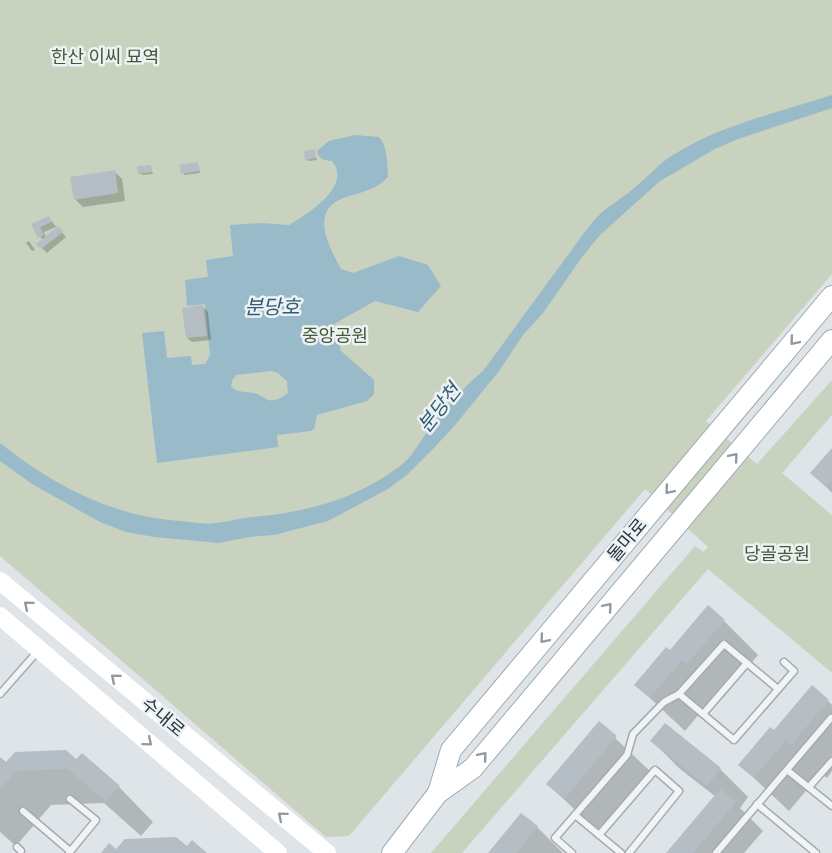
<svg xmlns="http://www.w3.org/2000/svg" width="832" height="853" font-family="Rubik,'Noto Sans KR',sans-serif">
<rect width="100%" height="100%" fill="#dee4e8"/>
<path fill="#c8d2bf" d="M0,0H832V274L706,421L757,464L832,380V415L782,473L832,515V673L708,569L462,853H431L695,546L703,552L708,547L645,489L349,836L326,837L0,556Z"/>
<g fill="#98bac9" fill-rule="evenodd">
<path d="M832,95V108L738,139L715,149L660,181L600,235L582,257L543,313L523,335L499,371L456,424L434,448L408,474L388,489L328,521L274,535L249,537L219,543L154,537L126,532L100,522L32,484L0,461V443C53,485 111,516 180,521C192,522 205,525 216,523C228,522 240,518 252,517C304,513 358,499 400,466C412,457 417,446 425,435C443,412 461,389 483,371L587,229C593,222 599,214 606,209C618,200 631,192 642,181C652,173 659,164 670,157C719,125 777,113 832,95Z"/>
<path d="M355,135L379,137C388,147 387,164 388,177C380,186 371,189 360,193C352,195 344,197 337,201C311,216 331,250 341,269L353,273L399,256L428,265L441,286L418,312L375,301L334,324L341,351L374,380V394L367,401L317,415L314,429L311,431L277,435L278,447L157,463L142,333L164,331L167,358L191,356L192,365L205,364L210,355L205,304L187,306L185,280L208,277L206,260L233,256L230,225L261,223L289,225C307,214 353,186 332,161C324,160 319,160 317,151L329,141ZM271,371L278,373L287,381L288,393C284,396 280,399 275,400C267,402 264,397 257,394C247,390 239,395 231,386L232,381L236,375Z"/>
</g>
<g fill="#0003">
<path d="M314,151L317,160L308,161L307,159Z"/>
<path d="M198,164L200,173L185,175L183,173Z"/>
<path d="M150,166L153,174L142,175L140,173Z"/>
<path d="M115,172L122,179L125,201L83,207L75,199Z"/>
<path d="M49,217L56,227L44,232L46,238L58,228L66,237L47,253L38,244L43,241L33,224Z"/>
<path d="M29,241L35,250L32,251L26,243Z"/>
<path d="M203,307L208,312L211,340L192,342L187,338Z"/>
<path d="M832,451V493L813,473Z"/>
<path d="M724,621L758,655L723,698L717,693L685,731L636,685L670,652Z"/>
<path d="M828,701L832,705V771L827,778L821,773L789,811L740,765L774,732Z"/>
<path d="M599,723L651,772L599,833L548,784Z"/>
<path d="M665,725L720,769L748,797L740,808L763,831L744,853H668L716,797L680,769L652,741Z"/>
<path d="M82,755L119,787L153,822L141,836L104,803L51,805L16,846L0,832V759L6,765L77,762Z"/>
<path d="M537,827L563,853H490Z"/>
</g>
<g fill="#b5bec4">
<path d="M315,149L316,158L305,160L304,151Z"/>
<path d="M198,162L199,171L181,174L180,165Z"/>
<path d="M151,165L152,172L138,174L137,166Z"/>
<path d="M115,170L118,193L74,200L70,177Z"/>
<path d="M49,216L52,222L40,227L44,235L38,238L31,224Z"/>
<path d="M58,226L63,232L41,249L36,244Z"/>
<path d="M203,305L207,336L186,338L182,308Z"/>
<path d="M832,448V480L826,487L810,473Z"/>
<path d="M708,605L725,620L687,664L682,660L650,698L634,685L666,647L670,650Z"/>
<path d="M812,685L829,700L791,745L786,740L754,778L738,765L770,727L774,730Z"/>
<path d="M599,721L617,736L564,799L546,784Z"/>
<path d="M665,723L721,768L707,786L650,741Z"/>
<path d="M66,750L76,759L82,753L120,786L106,802L68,769L16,771L0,790V757L6,762L15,752Z"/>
<path d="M720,789L736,802L693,853H666Z"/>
<path d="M521,813L538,826L516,853H488Z"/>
<path d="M176,837L187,846L192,840L207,853H101L109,843L116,849L125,839Z"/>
</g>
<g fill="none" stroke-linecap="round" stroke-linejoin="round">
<g stroke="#a3acb2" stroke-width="9">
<g id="lane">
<path d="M0,694L37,652"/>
<path d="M679,694L734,740L794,671L784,662"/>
<path d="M703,714L747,663"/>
<path d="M787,770L832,806"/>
<path d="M809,787L832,761"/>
<path d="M757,804L816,853"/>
<path d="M23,811L70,851"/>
<path d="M575,815L621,853"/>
<path d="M599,835L655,770L679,791L629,853"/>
<path d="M17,847L21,851"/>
<path d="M69,853L96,820L70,799"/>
<path d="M572,853L555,838L627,755L633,734L664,702L679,694L724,644L778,689"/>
<path d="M716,853L831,718"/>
</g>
</g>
<g stroke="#9dabb3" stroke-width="22">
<g id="primary">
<path d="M438,793L451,750L832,296"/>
<path d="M392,853L438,793L473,768L832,340"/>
</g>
</g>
<use href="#lane" stroke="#f0f4f6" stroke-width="6"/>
<g stroke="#fff" stroke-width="18">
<path d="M0,581L327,853"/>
<path d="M0,616L278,853"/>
</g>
<use href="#primary" stroke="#fff" stroke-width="20"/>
</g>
<defs><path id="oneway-chevron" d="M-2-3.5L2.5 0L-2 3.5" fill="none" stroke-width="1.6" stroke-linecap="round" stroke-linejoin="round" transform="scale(1.5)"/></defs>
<g stroke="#939a9f">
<use href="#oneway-chevron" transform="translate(794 341) rotate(130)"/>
<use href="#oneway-chevron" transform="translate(734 457) rotate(-50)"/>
<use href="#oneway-chevron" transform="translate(669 490) rotate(130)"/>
<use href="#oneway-chevron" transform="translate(28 605) rotate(-140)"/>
<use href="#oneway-chevron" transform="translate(608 607) rotate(-50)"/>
<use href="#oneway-chevron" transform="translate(544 639) rotate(130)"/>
<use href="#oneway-chevron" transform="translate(115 678) rotate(-140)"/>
<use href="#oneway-chevron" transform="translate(148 742) rotate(40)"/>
<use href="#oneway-chevron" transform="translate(483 756) rotate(-50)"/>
<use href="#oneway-chevron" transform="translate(282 816) rotate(-140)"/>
</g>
<g text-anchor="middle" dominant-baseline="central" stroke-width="5" stroke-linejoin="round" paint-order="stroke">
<g font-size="18" fill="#445a34" stroke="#edf2f5">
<text x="105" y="57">한산 이씨 묘역</text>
<text x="335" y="336">중앙공원</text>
<text x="777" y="554">당골공원</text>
</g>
<g font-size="18" fill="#27353f" stroke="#edf2f5">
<text transform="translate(627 540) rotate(-50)">돌마로</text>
<text transform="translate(163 717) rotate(40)">수내로</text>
</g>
<g font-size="20" font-style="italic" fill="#305d73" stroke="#edf2f5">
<text x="272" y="307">분당호</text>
<text transform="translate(439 408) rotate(-52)">분당천</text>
</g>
</g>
</svg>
